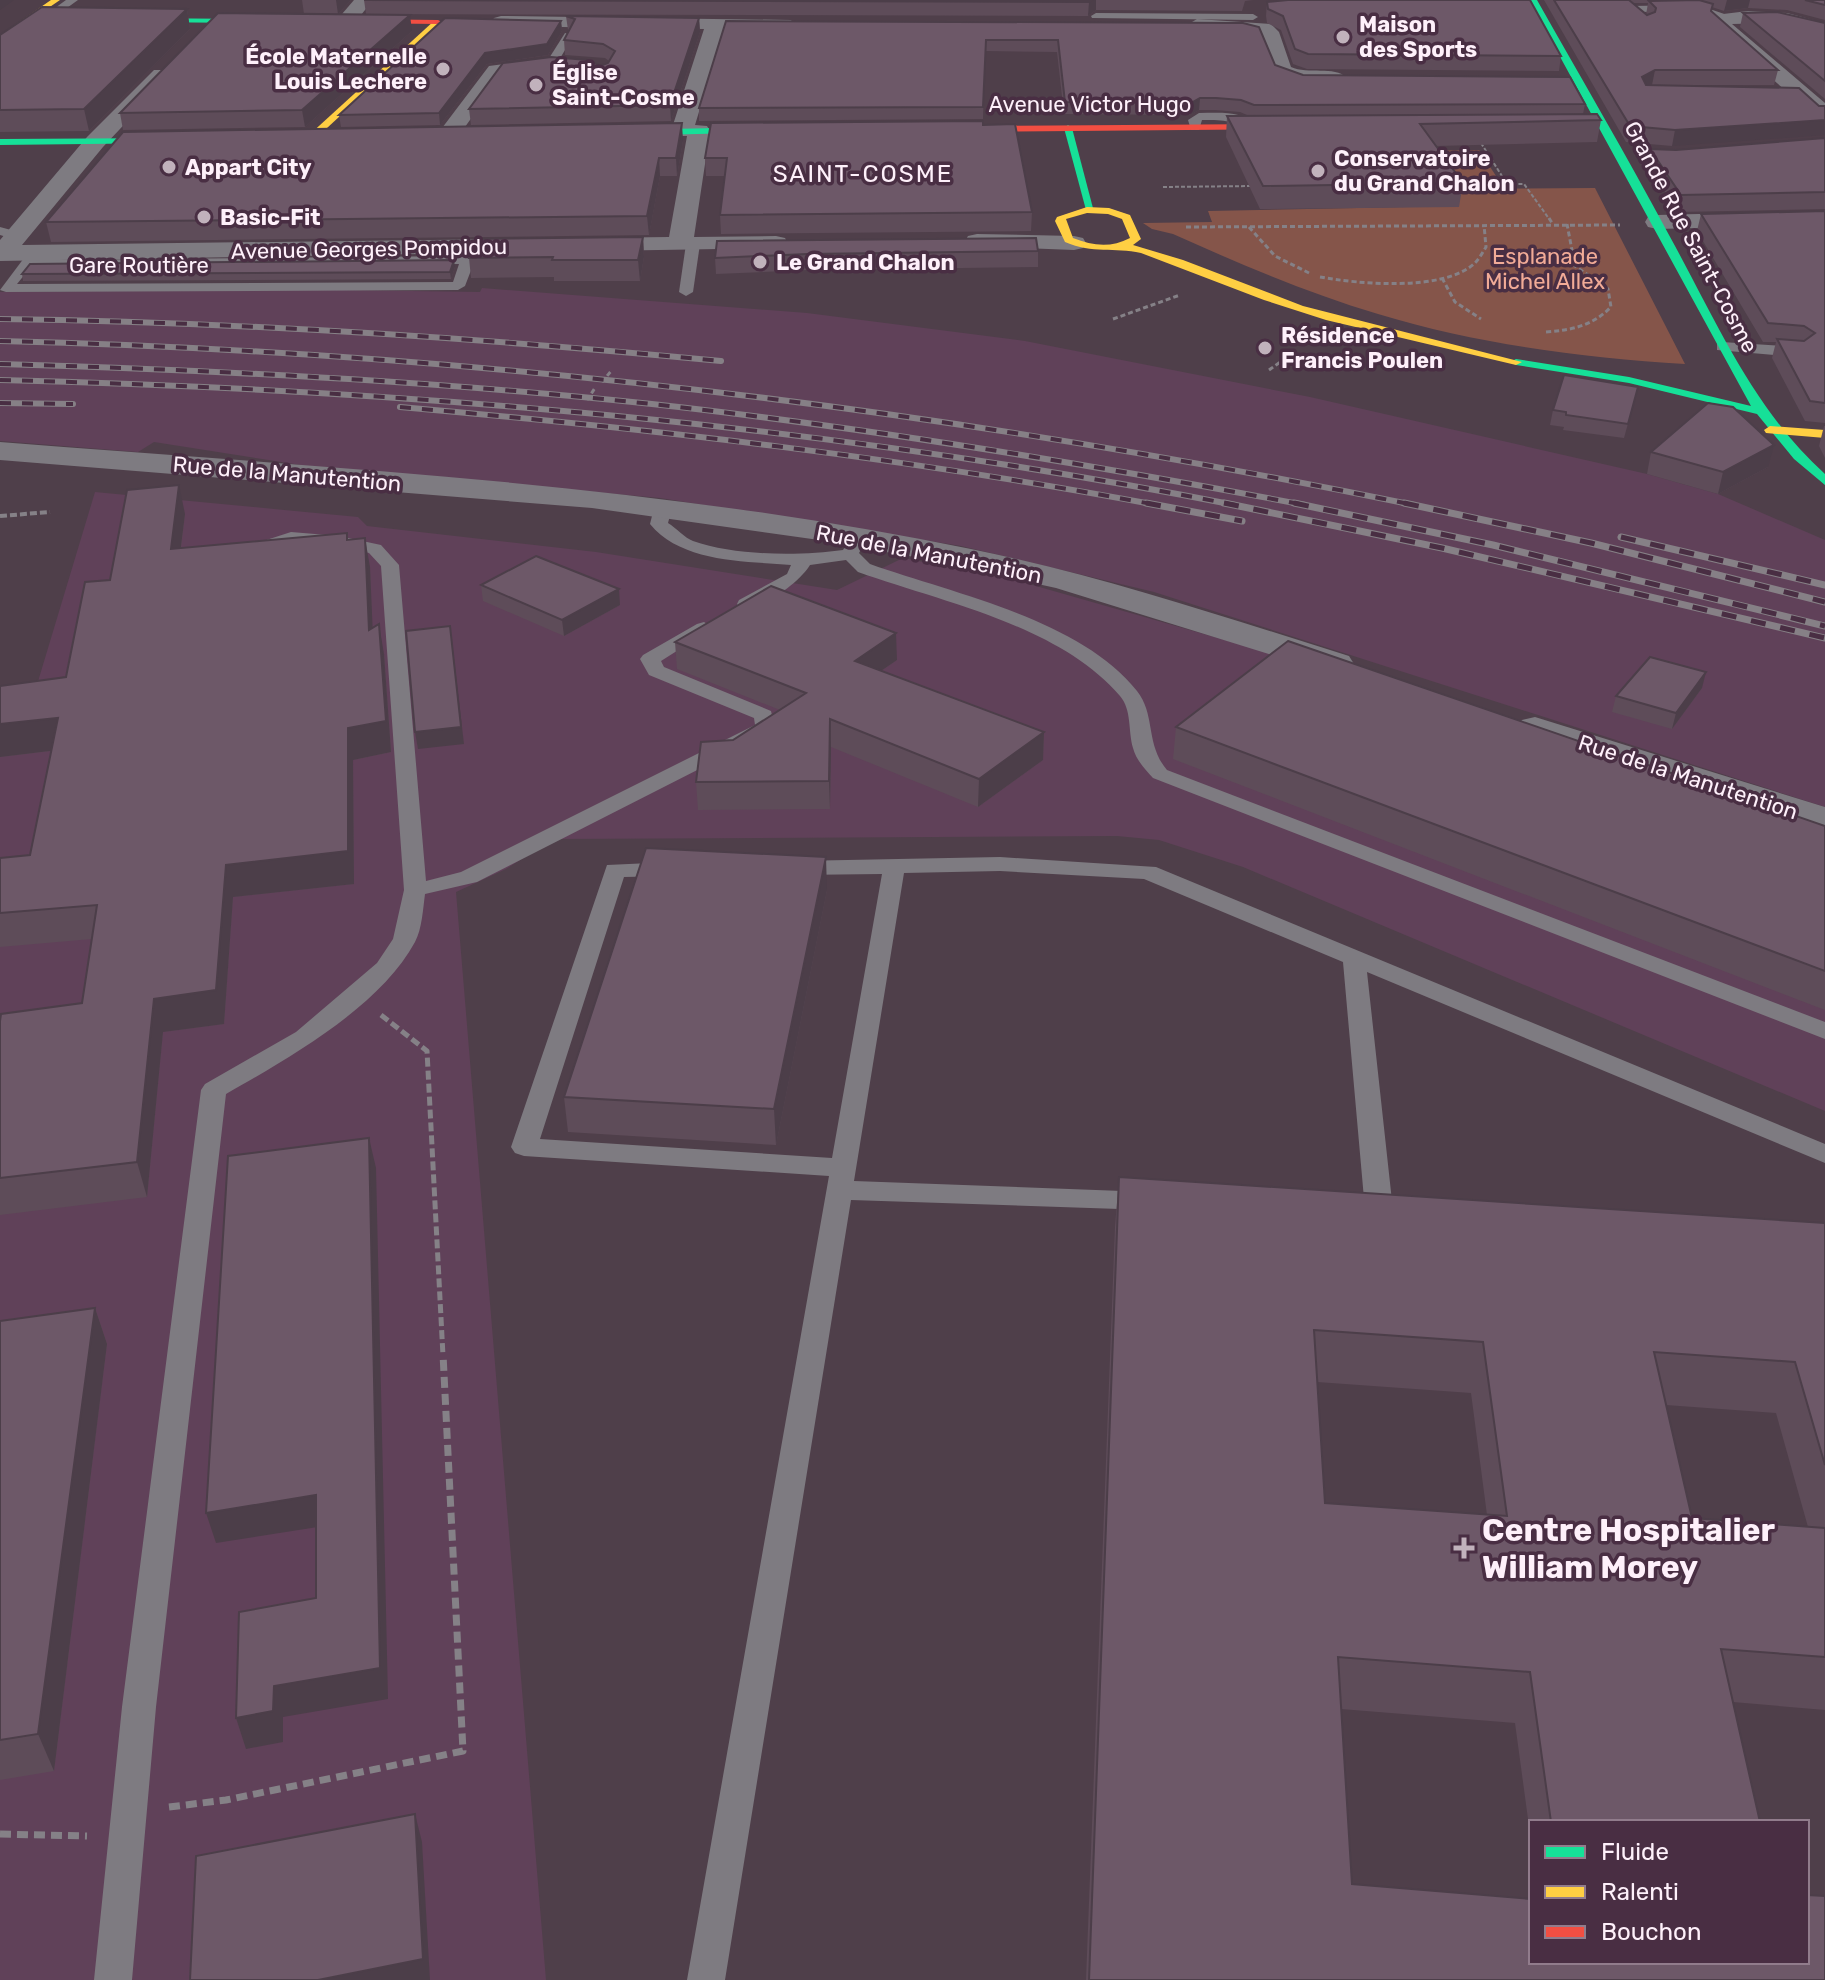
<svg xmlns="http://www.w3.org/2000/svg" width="1825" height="1980" font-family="Rubik,sans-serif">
<rect width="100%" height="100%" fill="#4f3f4a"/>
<g fill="#604159">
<path d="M482,288L807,313L1025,341L1310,397L1647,474L1718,494L1825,540V807L1154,592L961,546L660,498L307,466L154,442L138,452L0,441V292L274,289L480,292Z"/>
<path d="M95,492L358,517L367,526L596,552L837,590L903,558L1012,579L1298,661L1825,837V1111L1243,867L1159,840L1117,836L553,839L506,869L456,892L546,1980H0V699L33,698Z"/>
</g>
<g fill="#85554a">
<path d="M1479,150L1498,179L1431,180L1416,151Z"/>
<path d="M1595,188L1685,364C1582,358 1477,344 1378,314C1307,293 1240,264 1173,234L1152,229L1143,223L1212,222L1208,211L1458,206L1446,189Z"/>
</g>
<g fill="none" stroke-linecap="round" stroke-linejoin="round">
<g stroke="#858187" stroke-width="2" stroke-dasharray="4 2" stroke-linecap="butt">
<path d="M1481,143L1507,184H1524L1550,220"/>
<path d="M1163,187L1254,186"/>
</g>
<g stroke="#858187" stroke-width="3" stroke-dasharray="5 3" stroke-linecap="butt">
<path d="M1549,218L1552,223"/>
<path d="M1186,227L1620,225"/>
<path d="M1249,227L1275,256L1311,274"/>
<path d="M1320,277C1359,284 1444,292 1475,263C1479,259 1483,252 1486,247L1484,225"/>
<path d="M1442,278L1455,302L1481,319"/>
<path d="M1113,319L1180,295"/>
<path d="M1546,332C1572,330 1592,326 1611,307L1608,289L1575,266L1567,224"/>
<path d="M1269,370L1296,351"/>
<path d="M602,382L612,370"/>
<path d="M587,400L595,388"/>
</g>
<path stroke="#858187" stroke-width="4" stroke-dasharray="7 3" stroke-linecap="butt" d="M0,516L50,512"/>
<path stroke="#858187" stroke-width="5" stroke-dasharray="9 4" stroke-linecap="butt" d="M381,1015L427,1051L443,1356"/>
<g stroke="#858187" stroke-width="7" stroke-dasharray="11 6" stroke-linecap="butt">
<path d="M169,1807L226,1800L463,1751L443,1354"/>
<path d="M0,1834L87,1836"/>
</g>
<g fill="#7e7b81" fill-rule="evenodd">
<path d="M66,0H78L0,56V48Z"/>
<path d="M1698,5L1736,18L1731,21L1697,11L1639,12L1651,23L1646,26L1624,9L1629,6Z"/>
<path d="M1096,13L1253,14L1258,17L1253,20L1092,18L1091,16Z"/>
<path d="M565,33L574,35L556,65H548L546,63Z"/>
<path d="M1199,113C1221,113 1243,110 1260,127L1254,131C1230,121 1228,120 1202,120L1199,130H1191L1188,120Z"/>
<path d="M0,227L22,233L24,236L17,240L0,235Z"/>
<path d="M693,240L700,244L693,292L686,296L679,292L686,244Z"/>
<path d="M468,244L480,247L465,286L458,290L6,292L0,290L30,250L35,249L42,253L37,260L463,256ZM459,264L453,282L17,284L30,268Z"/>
<path d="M1722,342L1799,347L1807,352L1799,357L1717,350V344Z"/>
<path d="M663,503L672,508L668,523C676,528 685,538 693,541C736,556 800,556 843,550L852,535H864L867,539L859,553L870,564C954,594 1080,619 1137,691C1156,715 1145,744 1167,770L1825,1022V1039L1153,778C1145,769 1136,760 1133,748C1128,731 1132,710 1120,696C1059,625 942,602 858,572L846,560L810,565C800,582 759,613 739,608L737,604L739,600L787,574L791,565C745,561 682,563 650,524L654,508Z"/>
<path d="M291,532L339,536L381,545L399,565L426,881L461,872L755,725L754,718L649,675L640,659L643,655L697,624L704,622L713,628L661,661L664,667L771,711L775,728L772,732L477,882L425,894C423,909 422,929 415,942C380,1007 289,1058 226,1094L156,1707L132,1980H94L122,1707L201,1090L205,1084L296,1032L377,963L393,939L404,890L381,566L369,553L339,546L292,542L254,555L245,550L248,546Z"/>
<path d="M1000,857L1156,867L1825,1144V1163L1367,972L1392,1201L1405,1204L1409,1211L1405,1218L1395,1220L1369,1217L1365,1210L1343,962L1144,879L1000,871L904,873L854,1181L1149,1192L1159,1194L1162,1201L1159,1208L1149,1210L851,1200L725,1980H687L829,1176L524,1156L515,1153L511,1147L607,865L672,862L683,869L672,876L624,877L540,1139L832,1158L882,874L796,875L785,868L796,861Z"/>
</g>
<g fill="#7e7b81" fill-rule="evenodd">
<path d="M354,0H373L353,25H339L336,21Z"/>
<path d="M1748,11L1787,13L1825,23V35L1774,23L1732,24L1825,103V120L1817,119L1710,23L1715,15Z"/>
<path d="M501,16L791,20L794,24L791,28L784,30L724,29L695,125L707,126L710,131L694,237L776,236L785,238L788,243L785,248L0,261V240L87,137L154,70H168L171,74L168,78L103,147L22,245L669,237L687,136H674L671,131L704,29L494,26L491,22L494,18Z"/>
<path d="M1197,19L1271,24L1279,32L1291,67C1308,75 1334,65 1347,78C1337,90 1287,86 1275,75C1266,66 1264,45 1259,34L1190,29L1187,25Z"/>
<path d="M559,57L569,63L566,67L502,75L455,141H439L436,136L489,66Z"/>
<path d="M1825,211V225L1657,229L1648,227L1645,222L1648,217L1657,215Z"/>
<path d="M977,234L1074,236L1083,238L1086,243L1083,248L1074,250L968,246L965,241L968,236Z"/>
<path d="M0,442C325,468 652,483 971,549C1100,575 1224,617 1349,656L1354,664L1349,672L1336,675L1056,588L920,558L812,539L592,508L0,460Z"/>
<path d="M1535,717L1825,807V832L1522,736L1516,728L1522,720Z"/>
</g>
<g fill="#16e098" fill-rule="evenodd">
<path d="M1529,0H1537C1581,78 1627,156 1669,235C1716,320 1752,408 1825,474V485L1794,459L1757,414L1629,383L1516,365L1510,362L1516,359L1629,377L1751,406Z"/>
<path d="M126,18L272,19L276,21L272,23L129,22Z"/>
<path d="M1068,125L1072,128L1094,212L1086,210L1064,128Z"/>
<path d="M769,127L772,132L622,136L617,133L622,130Z"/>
<path d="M176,138L173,143L0,145V139Z"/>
</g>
<g fill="#ffcf43" fill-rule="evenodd">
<path d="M51,0H60L0,41V35Z"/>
<path d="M435,20L442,22L314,140H308V136Z"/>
<path d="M1087,207L1109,208L1130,215L1141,239L1133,245L1183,260L1303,306L1522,362L1516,365L1326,320L1264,300L1141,253C1114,247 1093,254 1065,242L1055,221L1057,217ZM1087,213L1108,214L1122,219L1130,238C1111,248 1093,246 1073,238L1066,219Z"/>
<path d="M1770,426L1825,430V438L1766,433L1764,430Z"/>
</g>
<g fill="#f24e42" fill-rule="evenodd">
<path d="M353,19L438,20L442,22L438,24L350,23Z"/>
<path d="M1285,124L1288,129L954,132L949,129L954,126Z"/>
</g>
<g stroke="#868086" stroke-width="6">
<g id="rail-far1">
<path d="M0,319C241,322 481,338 721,361"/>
<path d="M0,341C475,352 949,410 1414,505"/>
<path d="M0,364C218,370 435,381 652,404C871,428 1088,464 1305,505"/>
<path d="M0,380C415,390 827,425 1235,505"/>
<path d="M0,403L73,404"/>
<path d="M400,407C654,429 906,458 1157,505"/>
</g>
</g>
<g stroke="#868086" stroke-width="7">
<g id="rail">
<path d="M1146,503L1242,521"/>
<path d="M1224,503L1442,548L1825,638"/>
<path d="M1294,503L1493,545L1825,626"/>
<path d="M1404,503L1591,543L1825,602"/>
<path d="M1621,537L1825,585"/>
</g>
</g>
<use href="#rail-far1" stroke="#492e43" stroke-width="4" stroke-dasharray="11" stroke-linecap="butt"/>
<use href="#rail" stroke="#492e43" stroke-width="5" stroke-dasharray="15" stroke-linecap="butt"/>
</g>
<g fill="#5e4c59" fill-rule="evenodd">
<path d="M302,0H351L338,14H304Z"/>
<path d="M364,0H1253L1245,1L1242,11L1096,10L1088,16L366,14Z"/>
<path d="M1544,0H1825V20L1787,10L1748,8L1724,11L1712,7L1711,11L1778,70L1774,85H1652L1799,88L1672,146L1626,142ZM1633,3H1648L1646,15Z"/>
<path d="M1267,2L1561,56L1559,71L1307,69L1293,64L1281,30L1267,23L1266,16Z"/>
<path d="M187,9L190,29L89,131L0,132V35Z"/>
<path d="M1743,13L1825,23V99L1740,27Z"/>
<path d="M566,16L699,18L700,32L671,121L471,125L469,109L608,63L609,61L605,58L565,55L564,40L569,31L568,30Z"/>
<path d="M561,21L562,31L548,55L487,64L440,125L341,127L339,115Z"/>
<path d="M726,21L1243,23L1275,65L1303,75L1585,104L1583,114L1601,120L1597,142L1436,146L1463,183L1459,207L1260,209L1226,137L1227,116L1247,115L1240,112L1215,110H1199L1190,115L1064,114L1057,52L985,51L983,119L699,121V108Z"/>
<path d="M412,31L305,127L123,130L120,113Z"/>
<path d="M983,125L1032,212L1031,231L721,234L720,215L725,176H706L705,158Z"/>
<path d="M1825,138V209L1678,212L1647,165L1650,149L1676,150Z"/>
<path d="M683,141L677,176H660L649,235L51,242L46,222Z"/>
<path d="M1825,211V423L1805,421L1772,358L1776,342H1763L1697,231L1701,214Z"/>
<path d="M643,237L644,257L640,281H554V277L471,278L469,258Z"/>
<path d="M717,241L1038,251V267L807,270L716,274L715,258Z"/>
<path d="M455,267L451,279L23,281L22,274Z"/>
<path d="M1638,387L1624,438L1563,430L1564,427L1550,425L1553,410Z"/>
<path d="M1824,426H1825V458L1819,446Z"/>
<path d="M1651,452L1768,467L1718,494L1647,474Z"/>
<path d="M185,514L181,548L348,540L370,567L372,628L384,654L391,752L353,760L354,884L233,897L224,1024L163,1032L147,1197L0,1215V1021L82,1003L92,939L0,947V858L30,855L51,751L0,757V686L66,677L110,580Z"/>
<path d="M481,585L620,605L564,636L483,601Z"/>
<path d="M675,642L897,660L881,671L1044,732L1043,760L978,807L831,747L830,809L698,810L696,782L780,710L677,669Z"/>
<path d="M1702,688L1672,729L1612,712L1616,696Z"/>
<path d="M1176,727L1825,826V1010L1173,759Z"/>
<path d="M827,890L776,1145L568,1132L564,1097Z"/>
<path d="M1119,1177L1825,1223V1710L1733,1702L1760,1822H1531V1841L1515,1723L1341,1709L1352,1884L1825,1980H1086L1115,1227ZM1317,1382L1471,1393L1487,1515L1325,1503ZM1666,1405L1776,1413L1808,1527L1692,1518Z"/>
<path d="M95,1308L107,1344L54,1771L0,1780V1321Z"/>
</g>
<g fill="#4c3e49">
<path d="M0,0H14L0,10Z"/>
<path d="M336,0H351L338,14Z"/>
<path d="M1092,0H1096V10L1088,16L1089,2Z"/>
<path d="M1727,0H1750L1748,8L1724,11Z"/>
<path d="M187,9L190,29L89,131L84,109Z"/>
<path d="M410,15L412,31L305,127L302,110Z"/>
<path d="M699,18L700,32L671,121L670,105Z"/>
<path d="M561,21L562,31L548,55L487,64L440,125L439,113L485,53Z"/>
<path d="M1655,70L1652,85L1639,92L1642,77Z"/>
<path d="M1200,98L1199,110L1190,115L1191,103Z"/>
<path d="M1825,120V135L1672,146L1675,130Z"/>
<path d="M682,123L683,141L677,176L676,158Z"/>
<path d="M659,158L660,176L649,235L647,216Z"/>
<path d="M643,237L644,257L640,281L638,260Z"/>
<path d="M454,260L455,267L451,279L450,272Z"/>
<path d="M1774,445L1768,467L1718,494L1723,472Z"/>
<path d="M179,485L185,514L177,578L171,549Z"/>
<path d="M365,538L370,567L374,660L369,630Z"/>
<path d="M619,589L620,605L564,636L562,620Z"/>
<path d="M379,624L384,654L391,752L353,760L354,884L233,897L224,1024L163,1032L147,1197L137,1162L154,999L226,865L348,728Z"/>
<path d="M896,633L897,660L856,688L855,661Z"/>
<path d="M452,642L464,744L418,749L415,732Z"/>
<path d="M1706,672L1702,688L1672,729L1676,713Z"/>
<path d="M58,718L66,749L0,757V724Z"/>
<path d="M830,719L831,747L830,809L829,781Z"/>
<path d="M1044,732L1043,760L978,807L979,779Z"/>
<path d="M826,857L827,890L776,1145L774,1109Z"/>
<path d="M369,1138L376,1168L388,1699L283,1717V1742L246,1749L236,1718L274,1686L380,1668Z"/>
<path d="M95,1308L107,1344L54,1771L38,1734Z"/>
<path d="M316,1495L324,1526L216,1543L206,1513Z"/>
<path d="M415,1814L422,1842L430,1980H318Z"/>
</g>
<g fill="#6d5868" stroke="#4c3e49" stroke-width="2" fill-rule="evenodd">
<path d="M364,0H1092L1089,2Z"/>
<path d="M1288,0H1530L1561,56L1308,54L1295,49L1283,16L1268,9L1267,2Z"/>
<path d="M1554,0H1629L1647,15L1655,12L1656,8L1649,1L1699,0L1713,4L1711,11L1778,70H1655L1642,77L1646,85L1799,88L1819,106H1825V120L1675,130L1630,126Z"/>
<path d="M1805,0H1825V5Z"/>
<path d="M42,7L187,9L84,109L0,110V35Z"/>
<path d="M1777,12L1825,23V81L1743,13Z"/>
<path d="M218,13L410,15L302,110L120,113Z"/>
<path d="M566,16L699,18L670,105L469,109L503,63L551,57L588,60L600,66L608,63L615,51L603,44L564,40L575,19Z"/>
<path d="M445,18L561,21L547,44L485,53L439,113L339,115Z"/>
<path d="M726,21L1243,23L1259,27L1275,65L1303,75L1570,77L1585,104L1254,105L1241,100L1216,98H1200L1191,103L1065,102L1058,40H986L983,107L699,108Z"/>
<path d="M1597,114L1601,120L1420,124L1463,183L1263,186L1227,116Z"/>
<path d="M983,121V125L1015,124L1032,212L720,215L727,158H705L711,123Z"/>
<path d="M682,123L676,158H659L647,216L46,222L123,132Z"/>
<path d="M1825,138V192L1681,195L1650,149L1676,150Z"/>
<path d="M1825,211V403L1810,401L1777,339L1804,341L1815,333L1804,326L1768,323L1701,214Z"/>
<path d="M643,237L638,260H552L553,257L469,258L476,239Z"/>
<path d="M1036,238L1038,251L807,254L715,258L717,241Z"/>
<path d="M454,260L450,272L22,274L30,264Z"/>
<path d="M1564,375L1638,387L1628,424L1566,415V412L1553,410Z"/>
<path d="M1708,403L1733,407L1774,445L1723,472L1651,452Z"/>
<path d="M179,485L171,549L347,533V540L365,538L369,630L379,624L386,721L348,728V851L226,865L216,990L154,999L137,1162L0,1178V1021L1,1014L82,1003L97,905L0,913V858L30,855L58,718L0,724V686L66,677L85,582L110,580L127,490Z"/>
<path d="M536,556L619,589L562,620L481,585Z"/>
<path d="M771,586L896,633L855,661L1044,732L979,779L830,719L829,781L696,782L701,742L733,740L806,693L675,642Z"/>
<path d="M450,626L461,727L415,732L406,631Z"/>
<path d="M1288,641L1825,826V971L1176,727Z"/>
<path d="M1650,657L1706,672L1676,713L1616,696Z"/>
<path d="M646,848L826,857L774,1109L564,1097Z"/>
<path d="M369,1138L380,1668L274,1686L273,1711L236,1718L239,1612L316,1598V1495L206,1513L228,1156Z"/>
<path d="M1119,1177L1825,1223V1465L1795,1362L1654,1352L1692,1518L1825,1528V1657L1721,1649L1760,1822H1551L1530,1672L1338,1657L1352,1884L1531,1899V1962H1807V1895L1825,1896V1980H1089ZM1314,1330L1483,1342L1507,1516L1325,1503Z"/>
<path d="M95,1308L38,1734L0,1740V1321Z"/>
<path d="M415,1814L423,1959L318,1980H190L196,1856Z"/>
</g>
<g fill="#c1b2bc" stroke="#492e43" stroke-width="3">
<circle cx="1343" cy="37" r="8"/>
<circle cx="443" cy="69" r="8"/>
<circle cx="536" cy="85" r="8"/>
<circle cx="169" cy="167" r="8"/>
<circle cx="1318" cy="171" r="8"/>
<circle cx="204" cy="217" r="8"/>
<circle cx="760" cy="262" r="8"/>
<circle cx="1265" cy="348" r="8"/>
<path d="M1460 1536h8v8h8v8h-8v8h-8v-8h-8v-8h8z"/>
</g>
<g text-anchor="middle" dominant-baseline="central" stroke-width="7" stroke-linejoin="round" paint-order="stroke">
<g font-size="22" font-weight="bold" fill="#fef0fa" stroke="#492e43" text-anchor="start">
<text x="1359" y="24">Maison<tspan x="1359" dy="25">des Sports</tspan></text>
<text x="427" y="56" text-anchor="end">École Maternelle<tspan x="427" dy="25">Louis Lechere</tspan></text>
<text x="552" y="72">Église<tspan x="552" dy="25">Saint-Cosme</tspan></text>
<text x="1334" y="158">Conservatoire<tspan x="1334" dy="25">du Grand Chalon</tspan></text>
<text x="185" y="167">Appart City</text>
<text x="220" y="217">Basic-Fit</text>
<text x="776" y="262">Le Grand Chalon</text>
<text x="1281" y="335">Résidence<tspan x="1281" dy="25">Francis Poulen</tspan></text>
</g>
<g font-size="22" fill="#fef0fa" stroke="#492e43">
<text x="1090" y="104">Avenue Victor Hugo</text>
<text transform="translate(1691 237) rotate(62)">Grande Rue Saint-Cosme</text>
<text transform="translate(369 249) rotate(-1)">Avenue Georges Pompidou</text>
<text x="139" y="265">Gare Routière</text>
<text transform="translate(287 474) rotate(5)">Rue de la Manutention</text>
<text transform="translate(929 554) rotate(11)">Rue de la Manutention</text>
<text transform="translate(1688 777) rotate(18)">Rue de la Manutention</text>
</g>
<g font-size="22" fill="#f2ab97" stroke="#492e43">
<text x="1545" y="256">Esplanade<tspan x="1545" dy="25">Michel Allex</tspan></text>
</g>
<g font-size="24" letter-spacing="2" fill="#fef0fa" stroke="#492e43">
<text x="863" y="174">SAINT-COSME</text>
</g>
<g font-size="32" font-weight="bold" fill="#fef0fa" stroke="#492e43" text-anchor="start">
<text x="1482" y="1530">Centre Hospitalier<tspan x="1482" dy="37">William Morey</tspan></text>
</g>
</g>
<rect x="1529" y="1820" width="280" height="144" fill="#492e43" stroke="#917c8c" stroke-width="2"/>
<rect x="1545" y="1846" width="40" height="12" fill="#16e098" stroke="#917c8c" stroke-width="2"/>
<text x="1601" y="1860" font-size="24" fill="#fef0fa">Fluide</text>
<rect x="1545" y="1886" width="40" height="12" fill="#ffcf43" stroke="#917c8c" stroke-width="2"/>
<text x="1601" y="1900" font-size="24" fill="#fef0fa">Ralenti</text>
<rect x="1545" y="1926" width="40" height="12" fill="#f24e42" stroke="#917c8c" stroke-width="2"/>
<text x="1601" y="1940" font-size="24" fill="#fef0fa">Bouchon</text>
</svg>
